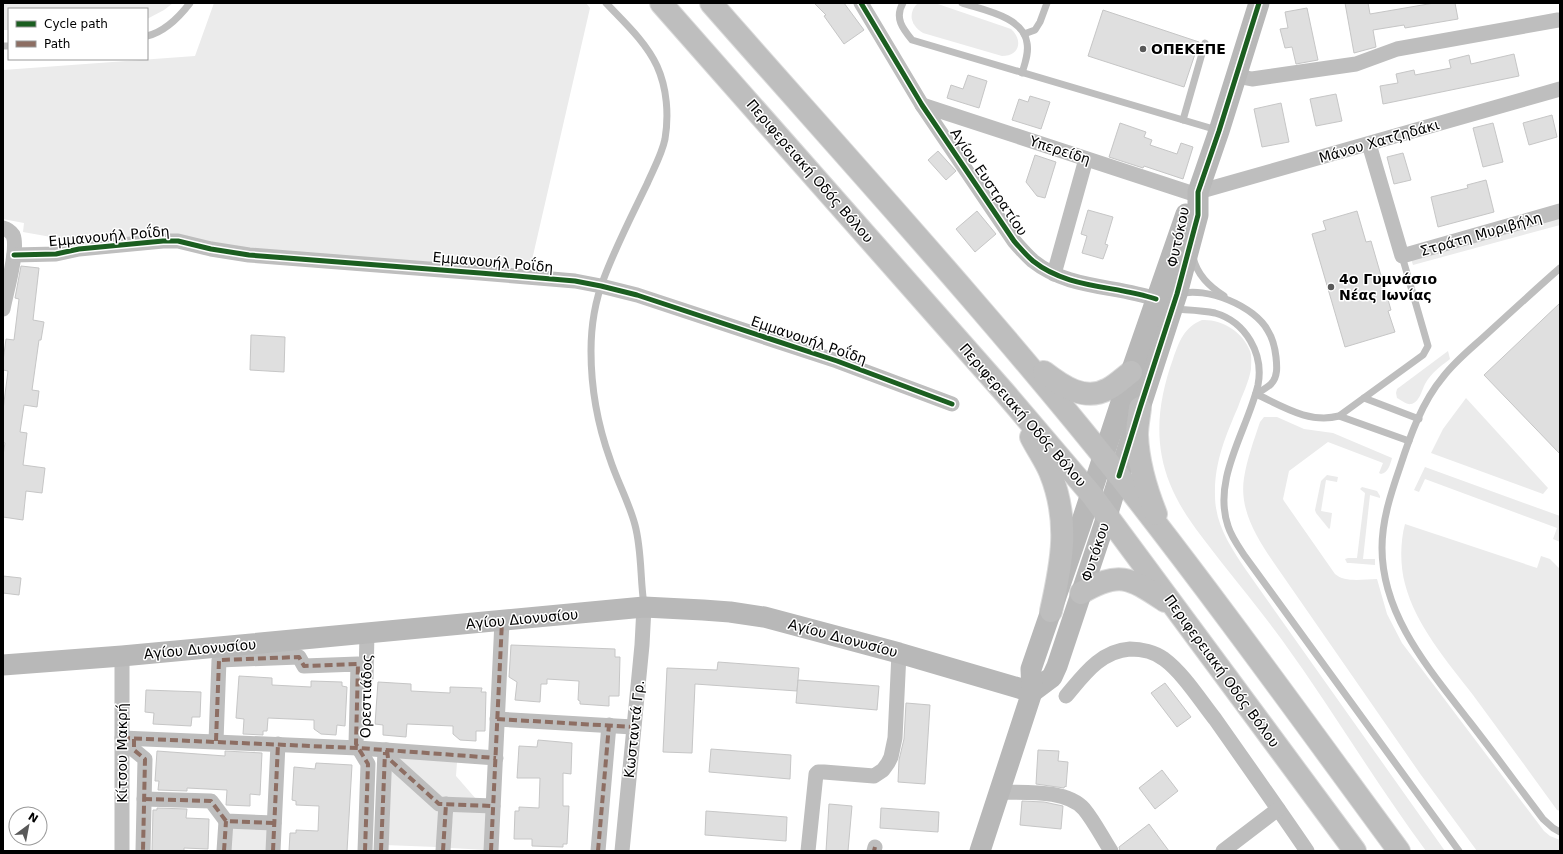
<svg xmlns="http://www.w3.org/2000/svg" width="1563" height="854" font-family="'DejaVu Sans',sans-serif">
<rect width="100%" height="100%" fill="#fff"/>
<g fill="#ebebeb">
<path d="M3,3H173L164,10L147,19V9H9V30H3Z"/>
<path d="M214,3H586L590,8L529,273L220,248L74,244L68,240L23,232L24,223L3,219V70L195,56Z"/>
<path d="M918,3H935L1011,29C1023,40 1020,56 1002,56L923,33C911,26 907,13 918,3Z"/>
<path d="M1560,218V225L1413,265L1411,259Z"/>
<path d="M1202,320C1222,319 1243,332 1250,351C1252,356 1251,364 1251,369C1249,382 1242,395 1238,407C1226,435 1214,463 1215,495C1215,524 1230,546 1246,570L1445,851H1426C1375,782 1332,709 1282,640C1263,614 1242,588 1222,563C1203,538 1182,514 1170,484C1153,442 1158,401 1173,359C1179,342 1184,327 1202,320Z"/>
<path d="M1448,351L1450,359C1441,366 1431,373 1425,384C1422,390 1419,403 1411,404C1407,405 1401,400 1397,398L1396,393L1397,389Z"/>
<path d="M1466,398L1548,488L1543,494L1431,453L1443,429Z"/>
<path d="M1264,417H1277L1304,429L1333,433L1392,458C1390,465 1388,473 1381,474L1379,473L1383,463L1328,442L1289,471L1283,499L1284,501L1335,574C1345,583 1364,579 1377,579L1387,614L1402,643L1544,831L1550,836L1560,840V851H1477L1421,775L1274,563C1257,538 1239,510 1244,478C1247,459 1254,440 1260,422Z"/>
<path d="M1425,467L1560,516V542L1553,539L1557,528L1425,479L1419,492L1414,490Z"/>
<path d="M1327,475L1338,477L1337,482L1326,480L1321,511L1332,513L1330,528L1329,529L1316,513L1315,510L1321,481Z"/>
<path d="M1362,487L1377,491L1380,496V498L1370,495L1363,559H1375V565L1350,563H1347L1345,559L1348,558H1357L1365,493L1360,489Z"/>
<path d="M1405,524L1537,568L1541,556L1550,559L1560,569V811L1557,810C1529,771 1501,733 1473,695C1447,661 1416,626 1405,584C1400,566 1400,542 1405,524Z"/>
<path d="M396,757L457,762L456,776L476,799L442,797Z"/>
<path d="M388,766L439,811L437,847L384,845Z"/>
<path d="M453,810L489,812L487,850L450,848Z"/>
<path d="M230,825L271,826L270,851H229Z"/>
</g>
<g fill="#dfdfdf" stroke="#c6c6c6">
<path d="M814,3H844L864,30L844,44L824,16L826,15Z"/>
<path d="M1345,3H1368L1370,14L1434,3H1455L1458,19L1405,28L1404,25L1373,30L1376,47L1354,53Z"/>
<path d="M1307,8L1318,60L1296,64L1292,47L1285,48L1280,29L1288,28L1285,12Z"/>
<path d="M1103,10L1199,42L1184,87L1088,56Z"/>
<path d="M1514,54L1519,76L1383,104L1380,86L1398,83L1396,74L1414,70L1415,75L1451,68L1449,60L1469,55L1471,64Z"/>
<path d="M968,75L987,81L979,108L947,98L951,85L963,89Z"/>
<path d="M1336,94L1342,121L1316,126L1310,99Z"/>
<path d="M1030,96L1050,102L1041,129L1012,120L1019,99L1028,102Z"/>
<path d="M1281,103L1289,142L1262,147L1254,109Z"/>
<path d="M1552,115L1557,137L1529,145L1523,123Z"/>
<path d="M1120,123L1146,132L1144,137L1152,140L1150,145L1177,154L1181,143L1193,147L1183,179L1144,166L1143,168L1109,157Z"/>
<path d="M1493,123L1503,162L1483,167L1473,128Z"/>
<path d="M938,151L956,171L946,180L928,160Z"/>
<path d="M1403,153L1411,180L1394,184L1387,157Z"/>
<path d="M1035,155L1056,162L1045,198L1037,196L1026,182Z"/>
<path d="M1486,180L1494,212L1438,227L1431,197L1468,188L1467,185Z"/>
<path d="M1088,210L1113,217L1105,244L1108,245L1103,259L1082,253L1087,236L1081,234Z"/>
<path d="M977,211L996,234L975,252L956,229Z"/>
<path d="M1357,211L1366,242L1371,241L1391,310L1388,311L1395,332L1345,347L1312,234L1326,230L1323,221Z"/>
<path d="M21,266L39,268L33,320L44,322L41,340H39L32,390L39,391L37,407L24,405L20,432L27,433L23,465L45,468L42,493L26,491L23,520L3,517V455L5,443L3,442V410L8,371L3,370V361L6,339L14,340L19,299L15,298Z"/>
<path d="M1560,303V454L1484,375Z"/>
<path d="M251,335L285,337L284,372L250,370Z"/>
<path d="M3,576L21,578L19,595L3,593Z"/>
<path d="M511,645L615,649V657H620L619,696H609V706L580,704V701L578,700L579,681L547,679V684H541L540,702L515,700L517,682L509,677Z"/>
<path d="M718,662L799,668L797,691L695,684L692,753L663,752L667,668L717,670Z"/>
<path d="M239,676L272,678V685L311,687V681L342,682V686L347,687L345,726L337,725L336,735L321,734L314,729V720L268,718L267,731H263V735L243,734L244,719L236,718Z"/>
<path d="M798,680L879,686L877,710L796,703Z"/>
<path d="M378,682L411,684V691L450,693V687L482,688L481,692H486L485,731H476V741L460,740L453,734V726L407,724L406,737L383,735V725L375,724Z"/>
<path d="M1165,683L1191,717L1177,727L1151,693Z"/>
<path d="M146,690L201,692L200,717H192L191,726L153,724L154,713L145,712Z"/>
<path d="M906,703L930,705L925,784L898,782L899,760L904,739Z"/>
<path d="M538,740L572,743L571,774L563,773V806H569L567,844H563V847L532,846V839H514L515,811H519V807L539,808L540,778H517L519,746L537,747Z"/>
<path d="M711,749L791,755L790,779L709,772Z"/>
<path d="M1038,750L1059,751L1058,761L1068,762L1066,787L1065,786L1064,788L1036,784Z"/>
<path d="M157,751L225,756V751L262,753L260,795L250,794V806L226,805L227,790L187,788V791L158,790L159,781H155Z"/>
<path d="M316,763L352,765L347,851H289L290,833H296V830L318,831L319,806L296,805V801L292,800L294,767L315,769Z"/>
<path d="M1162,770L1178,791L1155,809L1139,788Z"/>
<path d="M1022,801L1044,802L1063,806L1061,829L1020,825Z"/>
<path d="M829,804L852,806L848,851H826Z"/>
<path d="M157,808L187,809L186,818L209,819L208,849L184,848V851H152L153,810H157Z"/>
<path d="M881,808L939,812L938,832L880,828Z"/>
<path d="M706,811L787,817L786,841L705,835Z"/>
<path d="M1149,824L1169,851H1120L1119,847Z"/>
</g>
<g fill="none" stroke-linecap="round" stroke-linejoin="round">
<g stroke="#dbdbdb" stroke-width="24">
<g id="primary">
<path d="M661,3L1005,393L1091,494L1355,851"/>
<path d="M711,3C849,160 990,314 1120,477C1216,599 1307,726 1399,851"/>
<path d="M1044,372C1062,386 1085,402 1108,389C1116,385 1123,378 1131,372"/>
<path d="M1140,408C1139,417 1137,426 1137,435C1138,462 1146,489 1156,514"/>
<path d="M1031,437C1037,449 1045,460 1050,472C1070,521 1062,562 1051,611"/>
<path d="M1081,593C1120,570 1130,578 1165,601"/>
</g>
</g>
<g stroke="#bebebe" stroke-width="7">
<path d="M606,3C624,22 646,42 657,66C667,88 669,115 665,139C662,154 653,170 647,184C632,215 616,246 604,278C595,301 591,326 591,351C591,388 597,423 610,459C617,481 629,502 635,525C642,551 640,579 644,605"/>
<path d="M903,3C894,18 903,29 912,40L1217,130"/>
<path d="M962,3C983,10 1024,17 1027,43C1029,53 1025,63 1022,73"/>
<path d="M1024,34L1035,30L1040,22L1047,3"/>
<path d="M147,36C164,32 180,16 190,3"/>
<path d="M3,46H9"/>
<path d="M1183,120L1205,43"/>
<path d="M1193,257C1197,275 1209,286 1224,296"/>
<path d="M1560,268C1536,289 1512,311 1488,333C1473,347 1456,360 1443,377C1422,402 1410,436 1400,467C1391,493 1382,520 1382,548C1382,616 1430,670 1469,721C1494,753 1518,786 1543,819L1553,828L1560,832"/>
<path d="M1179,294C1206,286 1255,306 1268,331C1273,339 1275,348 1276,357C1277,366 1278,377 1271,384C1267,388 1261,391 1256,394"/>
<path d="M1175,309C1188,310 1202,310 1215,313C1246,322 1264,354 1258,385C1247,431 1212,479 1228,526C1231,536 1238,546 1244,555L1459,851"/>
<path d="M1256,394C1282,406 1309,424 1339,416L1423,355L1428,346L1402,256"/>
<path d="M1364,398L1419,419"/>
<path d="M1339,416L1409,441"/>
</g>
<g stroke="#bebebe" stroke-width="15">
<path d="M861,3L922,105L1014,241C1020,248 1026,255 1033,261C1068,289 1114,285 1156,299"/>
<path d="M1236,76L1252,79L1356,64L1397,49L1558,20"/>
<path d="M922,105L1197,195"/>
<path d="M1369,144L1402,256L1560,211"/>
<path d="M1198,192L1560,89"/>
<path d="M3,228C7,229 11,232 13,235C19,249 6,293 3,309"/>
<path d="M14,255L56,254L79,249L163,241H178L211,249L249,255L480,273L575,281L601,286L637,295L837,361L952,404"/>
<path d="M1054,274L1086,159"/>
<path d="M122,656V851"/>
<path d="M366,678L367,633"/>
<path d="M1066,696C1083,676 1100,651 1130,649C1141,649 1155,652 1164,659C1183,673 1200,700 1215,719C1246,763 1277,807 1307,851"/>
<path d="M497,719L633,727"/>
<path d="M122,738L358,748L496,758"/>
<path d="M134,739V750L145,759L143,851"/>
<path d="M216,741L219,660L299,657L304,666L358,664L356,744L368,764L365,851"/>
<path d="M387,750L388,758L439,804L493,806"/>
<path d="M1000,792C1025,793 1066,789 1084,809C1094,821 1102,837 1111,851"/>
<path d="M144,799L211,801L226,821L274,823"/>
<path d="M224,851L226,821"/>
<path d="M273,851L278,744"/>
<path d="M381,851L385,750"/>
<path d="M443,851L446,804"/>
<path d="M491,851L502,621"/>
<path d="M598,851L609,725"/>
<path d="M622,851L642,645L644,607"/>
<path d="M808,851L816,774L818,772H824L874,776L883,770L888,763L891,757L895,738L899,653"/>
<path d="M874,851L875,847"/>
<path d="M1223,851L1278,809"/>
</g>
<g stroke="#b8b8b8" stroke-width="21">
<path d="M3,665L122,656L644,607L703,610L730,612L764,617L899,653L1032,692"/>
<path d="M1032,692L1052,677L1057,666L1107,516L1140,408L1177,294L1198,215V192L1219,131L1259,3"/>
<path d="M980,851L1032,692L1031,669L1082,521L1131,372L1186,214"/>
</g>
<use href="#primary" stroke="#bebebe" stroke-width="22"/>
<g stroke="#8d6e63" stroke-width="4" stroke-dasharray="8 4" stroke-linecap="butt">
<path d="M497,719L633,727"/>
<path d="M122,738L358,748L496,758"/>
<path d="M134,739V750L145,759L143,851"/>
<path d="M216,741L219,660L299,657L304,666L358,664L356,744L368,764L365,851"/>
<path d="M387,750L388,758L439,804L493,806"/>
<path d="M144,799L211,801L226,821L274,823"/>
<path d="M224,851L226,821"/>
<path d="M273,851L278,744"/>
<path d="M381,851L385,752"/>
<path d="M443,851L446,804"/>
<path d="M491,851L502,621"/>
<path d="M598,851L609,725"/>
<path d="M874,851L875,847"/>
</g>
<g stroke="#fff" stroke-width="8">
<g id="cycleway">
<path d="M861,3L922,105L1014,241C1020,248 1026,255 1033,261C1068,289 1114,285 1156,299"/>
<path d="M14,255L56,254L79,249L163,241H178L211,249L249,255L480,273L575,281L601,286L637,295L837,361L952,404"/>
<path d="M1119,476L1140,408L1177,294L1198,215V192L1219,131L1259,3"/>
</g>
</g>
<use href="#cycleway" stroke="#1b5e20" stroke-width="5"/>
</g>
<g fill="#595959" stroke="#fff" stroke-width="1.5">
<circle cx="1143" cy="49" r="4"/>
<circle cx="1331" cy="287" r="4"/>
</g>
<g text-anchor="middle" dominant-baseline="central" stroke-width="3" stroke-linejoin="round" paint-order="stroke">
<g font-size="14" font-weight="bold" fill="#000" stroke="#fff" text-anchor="start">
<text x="1151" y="49">ΟΠΕΚΕΠΕ</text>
<text x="1339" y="279">4ο Γυμνάσιο<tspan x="1339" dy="16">Νέας Ιωνίας</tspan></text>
</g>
<g font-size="14" fill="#000" stroke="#fff">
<text transform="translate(1379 141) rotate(-16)">Μάνου Χατζηδάκι</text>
<text transform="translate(1060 150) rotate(18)">Υπερείδη</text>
<text transform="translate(810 171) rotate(49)">Περιφερειακή Οδός Βόλου</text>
<text transform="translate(989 182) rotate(56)">Αγίου Ευστρατίου</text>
<text transform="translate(1481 234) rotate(-16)">Στράτη Μυριβήλη</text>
<text transform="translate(109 236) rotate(-5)">Εμμανουήλ Ροΐδη</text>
<text transform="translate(1178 237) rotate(-78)">Φυτόκου</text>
<text transform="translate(493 262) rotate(5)">Εμμανουήλ Ροΐδη</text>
<text transform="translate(809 340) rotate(19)">Εμμανουήλ Ροΐδη</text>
<text transform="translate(1023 415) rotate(49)">Περιφερειακή Οδός Βόλου</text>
<text transform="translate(1095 552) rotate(-72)">Φυτόκου</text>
<text transform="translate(522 619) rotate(-5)">Αγίου Διονυσίου</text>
<text transform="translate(843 638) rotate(15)">Αγίου Διονυσίου</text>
<text transform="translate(200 649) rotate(-5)">Αγίου Διονυσίου</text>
<text transform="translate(1222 671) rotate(54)">Περιφερειακή Οδός Βόλου</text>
<text transform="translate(366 696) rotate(-89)">Ορεστιάδος</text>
<text transform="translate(634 729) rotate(-84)">Κωσταντά Γρ.</text>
<text transform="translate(122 753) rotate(-90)">Κίτσου Μακρή</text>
</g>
</g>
<rect width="1563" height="854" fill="none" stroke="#000000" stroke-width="8"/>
<rect x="8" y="8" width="140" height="52" fill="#ffffff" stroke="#999999"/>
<rect x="16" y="21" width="20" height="6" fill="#1b5e20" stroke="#999999"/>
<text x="44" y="28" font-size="12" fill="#000000">Cycle path</text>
<rect x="16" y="41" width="20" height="6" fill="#8d6e63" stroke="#999999"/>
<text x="44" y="48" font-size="12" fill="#000000">Path</text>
<g transform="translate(28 826) rotate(32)"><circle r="19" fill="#ffffff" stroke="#999999"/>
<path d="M0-3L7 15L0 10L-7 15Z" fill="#595959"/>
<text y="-6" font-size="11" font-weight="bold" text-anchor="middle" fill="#000000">N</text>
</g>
</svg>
